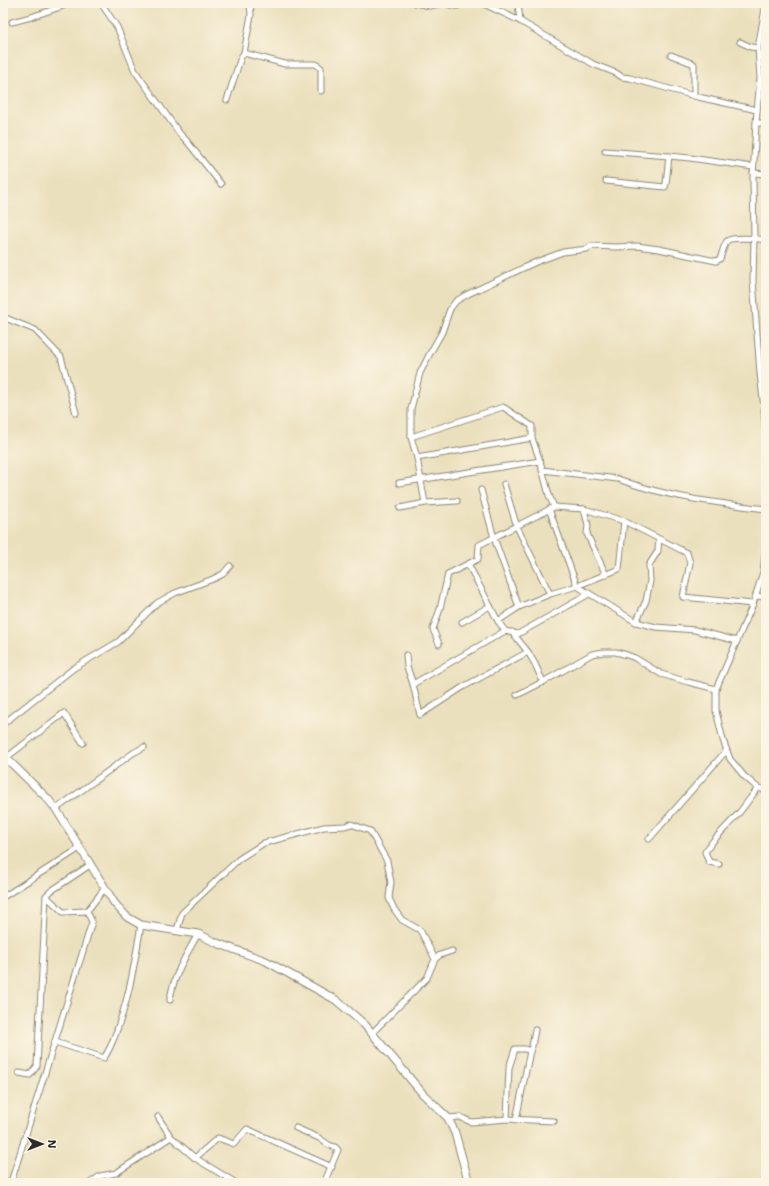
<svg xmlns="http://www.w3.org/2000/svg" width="769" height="1186" font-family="'Shantell Sans',sans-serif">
<rect width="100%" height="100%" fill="#fcf5e5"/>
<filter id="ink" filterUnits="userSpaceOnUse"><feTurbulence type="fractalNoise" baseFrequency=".025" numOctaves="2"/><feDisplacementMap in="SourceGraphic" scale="8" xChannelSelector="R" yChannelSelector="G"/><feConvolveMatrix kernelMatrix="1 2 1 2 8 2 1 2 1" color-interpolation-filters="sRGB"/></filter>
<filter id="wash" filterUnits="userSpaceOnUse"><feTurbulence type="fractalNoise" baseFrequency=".012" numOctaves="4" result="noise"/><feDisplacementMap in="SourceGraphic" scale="16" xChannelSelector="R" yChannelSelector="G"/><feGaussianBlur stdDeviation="0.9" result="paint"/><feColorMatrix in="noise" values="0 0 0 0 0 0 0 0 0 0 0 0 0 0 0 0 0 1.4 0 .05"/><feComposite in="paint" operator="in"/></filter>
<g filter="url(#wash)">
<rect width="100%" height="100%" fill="#ebe0bd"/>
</g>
<g filter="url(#ink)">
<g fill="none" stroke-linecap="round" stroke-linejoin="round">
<g stroke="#8b8674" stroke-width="7">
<g id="minor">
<path d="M101,3L117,27L135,71L180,134L186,140L221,184"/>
<path d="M415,3L430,6L443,3"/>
<path d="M444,3L453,6H458L461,3"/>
<path d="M482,3L520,21L593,64L616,73L622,77L630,78L698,97L757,110"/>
<path d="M518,3L520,21"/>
<path d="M766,3L758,48L760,78L756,123L753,178L754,238L753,280L760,373L764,408L766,437"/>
<path d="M12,22L31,17L72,3"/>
<path d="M740,42L751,47L758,48"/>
<path d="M244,53L285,64H316L321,68V91"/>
<path d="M671,55L694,64V96"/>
<path d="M227,100L241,57L244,53L251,15L250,3"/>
<path d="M756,123H766"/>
<path d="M605,151L669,156"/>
<path d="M753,173L766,174"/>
<path d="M606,181L665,187L666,184L669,156L690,158L753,167"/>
<path d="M3,317L35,330L61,357L76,413"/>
<path d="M411,437L503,407L532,426V438"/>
<path d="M417,458L411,437V409L420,373L428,357L442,332L450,309L456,301L468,294L536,262L563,252L587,249L591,246L616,247L637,246L659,249L716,261L720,259C722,253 724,245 727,241C731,236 760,239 766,240"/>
<path d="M542,470L618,479C665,497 716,503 766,509"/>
<path d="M399,483L540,461L549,495L554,507"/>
<path d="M504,484L517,527L550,594"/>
<path d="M481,490L494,538L519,607"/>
<path d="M457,501L425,503L417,458L532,438L540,461"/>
<path d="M400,508L425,503"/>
<path d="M549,509L577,586L636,622L656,627L695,630L737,641"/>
<path d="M584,509L588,525L587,534L606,575"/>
<path d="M766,544L763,572L753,604L716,689V711L723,740L730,759L744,776L758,788L766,790"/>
<path d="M468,564L498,621"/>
<path d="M756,596L766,597"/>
<path d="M462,622L490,606"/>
<path d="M636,622L646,601L650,581L649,565L658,551L659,539"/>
<path d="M505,631L518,634L589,594"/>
<path d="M512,632L528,652"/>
<path d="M439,644L433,629L440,609L448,574L478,559L479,545L554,507L584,509L624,521L687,553L690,563L683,597L753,604"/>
<path d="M406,655L407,667L413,684L420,715L463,687L528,652L535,664L543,682L592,654L604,652H616L627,655L635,658L661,674L688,682L716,689"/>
<path d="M413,684L505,631L498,621L519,607L550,594L577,586L619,569L624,521"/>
<path d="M517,695L543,682"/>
<path d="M3,724L74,668L118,642L157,603L175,593L213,579L223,574L230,566"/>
<path d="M6,758L64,713L83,743"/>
<path d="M56,809L133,753L144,747"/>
<path d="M649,839L726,751"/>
<path d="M719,864L709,862L705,852L713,841L739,813L758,788"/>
<path d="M46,896L63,912L87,911"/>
<path d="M3,897L80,848"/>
<path d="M177,930L182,913L239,859L264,843L324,827L345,826L351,824L370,831L387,861L391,882L389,898L394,909L402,920L420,930L435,959"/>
<path d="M170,1000C173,976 186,955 198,934"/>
<path d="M372,1033L427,978L435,959L440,955L452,951"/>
<path d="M55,1042L104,1058C111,1048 114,1038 118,1027C130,993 135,961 141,925"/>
<path d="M19,1073L30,1075L37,1066L46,896L51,891L90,865"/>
<path d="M158,1117L171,1137L195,1158L236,1183"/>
<path d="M448,1118L460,1117L471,1122L507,1119L554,1121"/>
<path d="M507,1119L509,1068L515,1049H525L530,1051"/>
<path d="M516,1120L530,1051L532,1046L535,1030"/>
<path d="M296,1128L319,1138L329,1145L335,1147L338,1150L324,1183"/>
<path d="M195,1158L218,1138L234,1144L247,1129L332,1167"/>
<path d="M9,1183L12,1179L92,922L87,911L105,888"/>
<path d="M90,1183L100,1176L116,1173L171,1137"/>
</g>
</g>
<g stroke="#8b8674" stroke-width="9">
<path id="secondary" d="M3,755L47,798L56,809L105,888L115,904L127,917L141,925L198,934L217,943L266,961L336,1000L365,1025L423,1094L448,1118L455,1133L469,1183"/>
</g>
<use href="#minor" stroke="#fff" stroke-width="5"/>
<use href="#secondary" stroke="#fff" stroke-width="7"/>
</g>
</g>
<rect width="769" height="1186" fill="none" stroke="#fcf5e5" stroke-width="16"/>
<g transform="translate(42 1144) rotate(90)" stroke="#fcf5e5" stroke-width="3" paint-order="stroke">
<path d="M0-3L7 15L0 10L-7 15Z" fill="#2b2b2b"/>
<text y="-6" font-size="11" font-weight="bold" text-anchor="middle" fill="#2b2b2b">N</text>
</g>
</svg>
